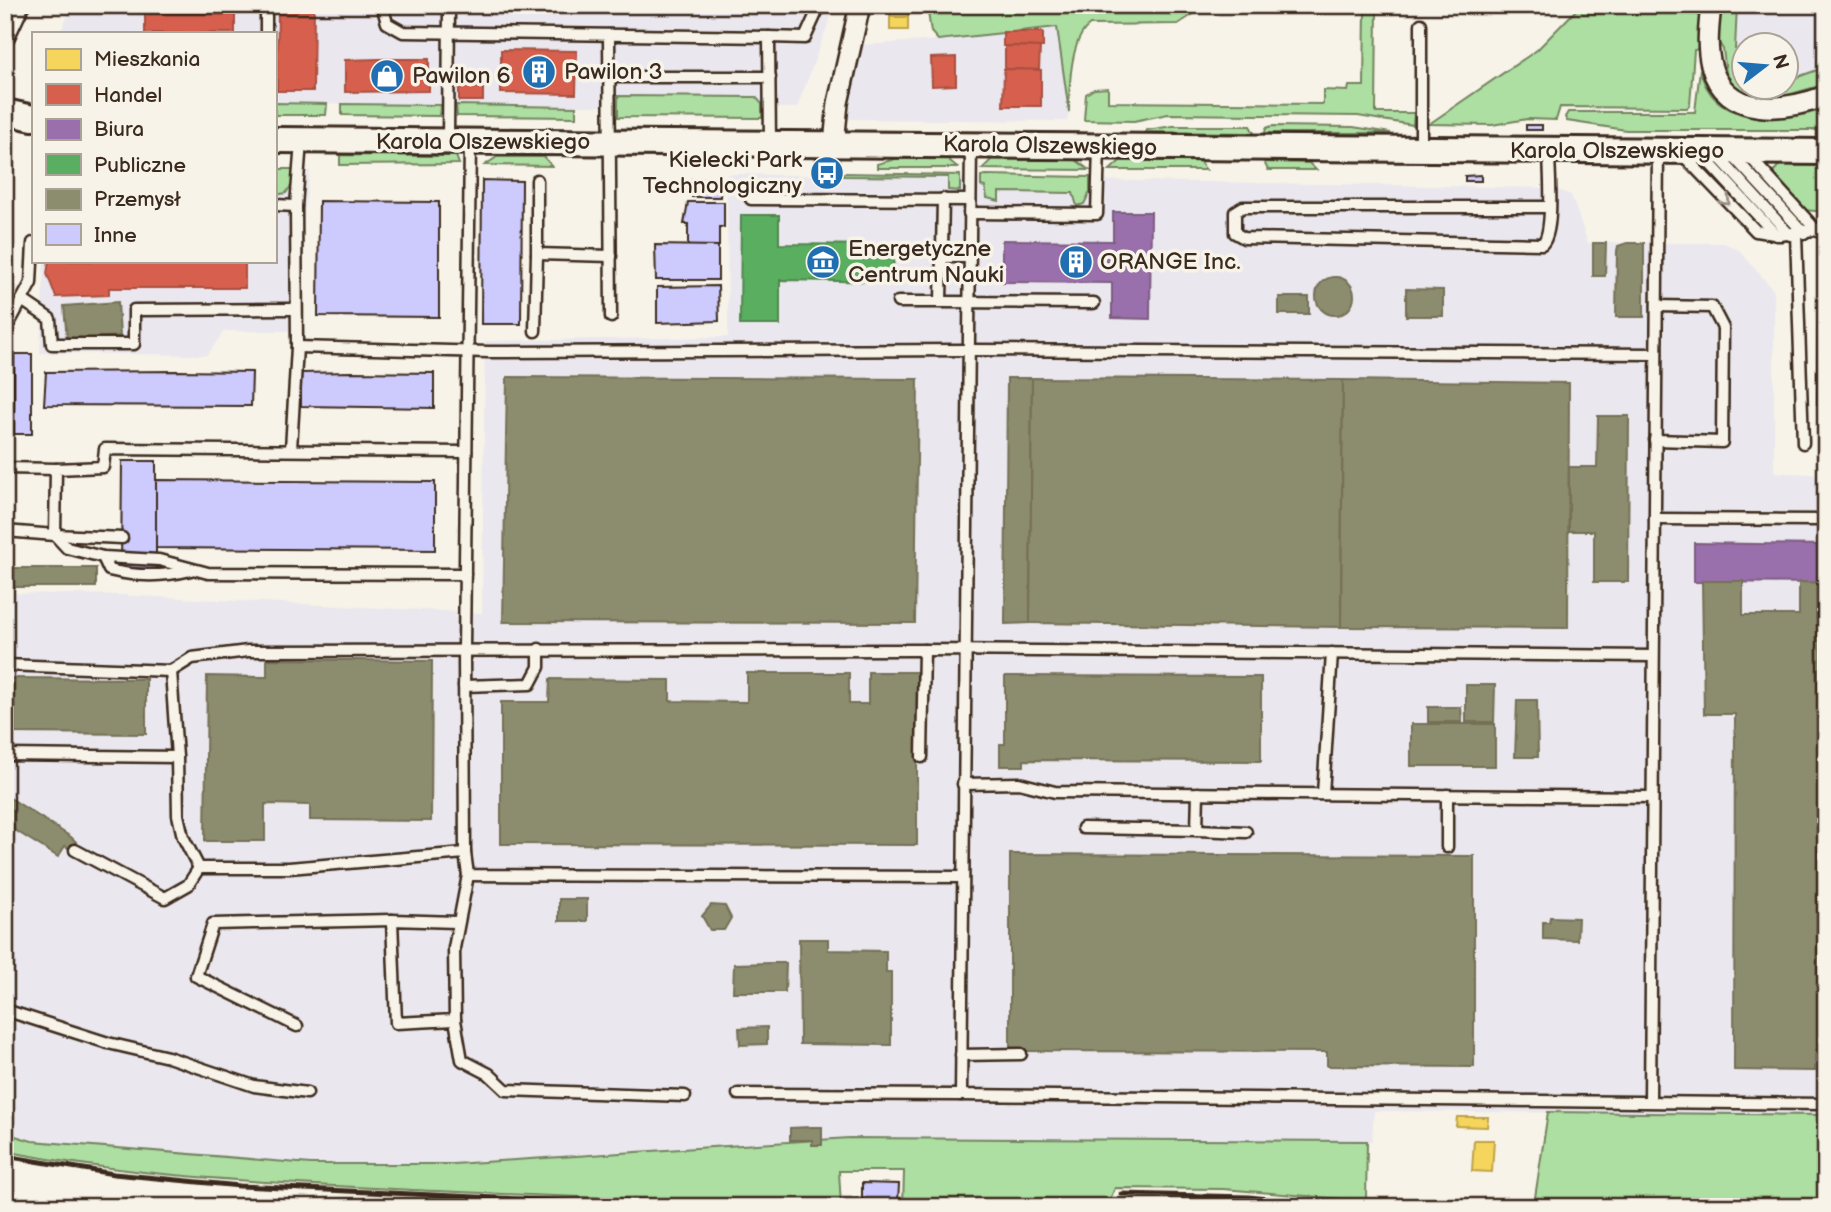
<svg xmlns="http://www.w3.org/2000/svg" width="1831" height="1212" font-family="'Balsamiq Sans',sans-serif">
<rect width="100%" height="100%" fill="#f7f3e8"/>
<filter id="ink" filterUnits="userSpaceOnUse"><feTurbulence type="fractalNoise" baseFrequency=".0143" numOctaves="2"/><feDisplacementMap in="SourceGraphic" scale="14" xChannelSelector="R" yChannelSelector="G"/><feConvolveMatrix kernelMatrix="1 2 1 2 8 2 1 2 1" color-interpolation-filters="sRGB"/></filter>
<g filter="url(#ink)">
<g fill="#eae7ee">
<path d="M72,5H835L797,108L275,103V33H60Z"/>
<path d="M1727,5H1826V75L1786,86V46H1744L1743,81L1735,74Z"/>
<path d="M1057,27L1069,112L1067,121L843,119L860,45L938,40Z"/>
<path d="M275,169L310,171L303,222L302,331H224L207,355L40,353L44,261H275Z"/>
<path d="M727,174L1553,188L1571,195L1588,243H1724L1739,250L1774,291V472L1826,475V1115L1374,1111L1372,1141L849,1138L453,1164H311L32,1141L5,1133V593L121,595L482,613L485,341L728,337Z"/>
</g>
<g fill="#acdfa1" stroke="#748460" stroke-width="2">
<path d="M1377,5L1376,113H1414L1413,125L1358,116L1168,114L1134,121L1084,120L1086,94L1094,89L1108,88V102L1323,104V90L1348,91L1349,86H1364L1365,9L1206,6L1178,24L1090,25C1070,38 1069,89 1069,112L1057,27L938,40L931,32L927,6Z"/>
<path d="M1581,5H1703L1700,49L1694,50L1690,105L1687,108L1560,107L1556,120L1527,119L1492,125L1429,124L1537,50Z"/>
<path d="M1719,5H1737L1735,49L1743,50L1744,88H1786V81L1826,67V84L1784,96L1755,94L1736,88L1726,73L1723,49L1717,40Z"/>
<path d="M1700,69C1712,126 1781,125 1826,108V130H1626L1567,121L1565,117L1568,112H1695Z"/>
<path d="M618,96L756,97L762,104V118L618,117Z"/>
<path d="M275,103L327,104L326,115H275Z"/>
<path d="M342,104L440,105L439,116L342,115Z"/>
<path d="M456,105L576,107V117L457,116Z"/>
<path d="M1173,126H1250L1254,133L1146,132V130Z"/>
<path d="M1272,126L1353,127L1391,133H1265L1266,128Z"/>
<path d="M340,155L456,156L459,164L340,165Z"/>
<path d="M497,157H544L552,166L485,165Z"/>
<path d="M899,158L948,159L958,168H877V164Z"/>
<path d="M992,159L1076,160L1089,170L982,169Z"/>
<path d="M1120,161H1199L1206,170H1110Z"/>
<path d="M1264,162L1309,163L1316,170H1268Z"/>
<path d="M1779,165H1826V212L1804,210L1775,178L1774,171Z"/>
<path d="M275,169H293V183L286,193L275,195Z"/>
<path d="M843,173L960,175V191L948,190V177L843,176Z"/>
<path d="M986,175L1090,177V192L1084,204L1077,206L1073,193L999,192V201L987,198L985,187L981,186V176Z"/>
<path d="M1548,1112L1826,1115V1202L1534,1204Z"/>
<path d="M5,1133L32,1141L311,1164H453L849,1138L1367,1141L1366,1201L1223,1189L1115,1188L1107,1206L903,1207L904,1171H839L841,1206C698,1203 555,1196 412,1190C275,1183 139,1178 5,1151Z"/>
</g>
<g fill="#f6d55c" stroke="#bea249" stroke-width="2">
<rect x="890" y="5" width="18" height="12"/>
<rect x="890" y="17" width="18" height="13"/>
<path d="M1457,1117H1488L1487,1127L1456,1126Z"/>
<path d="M1474,1140H1494L1492,1172L1472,1171Z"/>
</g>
<g fill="#d6604d" stroke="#a8503f" stroke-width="2">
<rect x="145" y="5" width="90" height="28"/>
<path d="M278,5H314L313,91H277Z"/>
<path d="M765,5V6H529V5Z"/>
<path d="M1003,32H1043V47L1003,46Z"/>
<path d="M1005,46L1040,47L1039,70L1005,69Z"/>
<path d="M501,50L577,51L576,94L501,93Z"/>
<path d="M956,57V85L932,86L931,58Z"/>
<path d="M379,59H429V91L345,92V60Z"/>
<path d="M1004,69L1041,70V106H1003Z"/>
<rect x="459" y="87" width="24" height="14"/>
<path d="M49,261H245V288H109V295L56,297L47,274Z"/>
</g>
<g fill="#9970ab" stroke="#7d5b81" stroke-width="2">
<path d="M1113,212H1151L1150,319L1112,318V283L1002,282V240L1113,241Z"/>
<path d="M1694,543L1826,545V583L1694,582Z"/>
</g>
<path fill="#5aae61" stroke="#51864d" stroke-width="2" d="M741,215H779V244L894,245L893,282L780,280V325H740Z"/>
<g fill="#8c8c6e" stroke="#746f56" stroke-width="2">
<path d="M1593,243H1606L1605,276H1593Z"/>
<path d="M1627,243H1644V317H1616L1617,251L1618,246Z"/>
<circle cx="1335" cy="296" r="19"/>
<path d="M1406,289L1443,290V316H1406Z"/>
<rect x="1279" y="297" width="30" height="17"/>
<path d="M118,302L120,336L67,340L64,306Z"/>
<path d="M507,377L918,379L915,623L503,622Z"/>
<path d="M1007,378H1032L1030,623L1005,624Z"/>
<path d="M1032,378L1343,380L1341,627L1030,623Z"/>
<path d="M1343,380L1569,383L1568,628L1341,627Z"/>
<path d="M1598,416H1629L1628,582H1594V531H1569V467H1597Z"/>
<rect x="12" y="568" width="84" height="19"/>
<path d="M1702,581H1743V615H1799V582L1826,583V1050H1815V1071L1734,1070L1735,714H1704Z"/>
<path d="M267,659L432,661L431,821L310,820V805L265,804V841H205L207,676L267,677Z"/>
<path d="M868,672H917V845L501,844V702H549L550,679L670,680V701L747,702V673H849V704H868Z"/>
<path d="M1005,676L1261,677V761L1024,760V766H1000V744H1005Z"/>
<path d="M5,678L146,679V734L5,733Z"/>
<path d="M1466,685H1495L1494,722H1466Z"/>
<path d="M1517,700H1537L1538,757H1515Z"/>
<path d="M1428,707H1461L1462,722H1428Z"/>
<rect x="1411" y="724" width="84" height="42"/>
<path d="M7,796L71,837L76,842L71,850L65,846L58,857L5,824Z"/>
<path d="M1010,854L1474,856V1067L1327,1066V1052L1010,1051Z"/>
<rect x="559" y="899" width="28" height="22"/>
<path d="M711,905L725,906L731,918L724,930H710L702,916Z"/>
<path d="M1550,917L1578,918L1577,940L1543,939V922H1549Z"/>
<path d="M799,939H828V950L886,951V972H891V1045L800,1044Z"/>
<path d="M773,963H786L785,992H733L734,964Z"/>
<path d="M767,1027V1044L740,1045L739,1028Z"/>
<path d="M811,1127H822V1145H812V1140H790V1128Z"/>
</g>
<g fill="#cdcafd" stroke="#3b2a1e" stroke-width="2">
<rect x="1526" y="125" width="16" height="5"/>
<rect x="819" y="170" width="16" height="5"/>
<path d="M1481,175V181H1465V176Z"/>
<path d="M692,179H721L720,197H692Z"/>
<path d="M482,180L522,181L521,324H481Z"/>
<path d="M319,201L439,202V317L318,316Z"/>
<path d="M688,202H724V227H719V246H688V224H684Z"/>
<path d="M655,245L718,246V280H656Z"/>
<path d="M718,286L719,321L657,323V287Z"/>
<path d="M1818,322H1826V436H1820V404H1817Z"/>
<rect x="14" y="354" width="18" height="80"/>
<path d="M176,371L252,372L251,406L44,405L46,372Z"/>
<path d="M351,372L434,373V408L301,406V373Z"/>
<path d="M122,461H156V571H121Z"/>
<path d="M156,480L435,482V550L156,548Z"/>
<path d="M862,1183L899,1184L898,1202L862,1201Z"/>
</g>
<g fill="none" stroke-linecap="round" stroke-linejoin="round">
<g stroke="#3b2a1e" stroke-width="15">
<g id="service">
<path d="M266,5V33"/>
<path d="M382,5L387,23L403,32L769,37L770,143"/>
<path d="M609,35L611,317"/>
<path d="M769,37L805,38L820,5"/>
<path d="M609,77H770"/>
<path d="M448,142L449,5"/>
<path d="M470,143L464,649L465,853L468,875L963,877"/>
<path d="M971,146L961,1095L1826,1104"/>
<path d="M1421,149V24"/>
<path d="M1682,154L1756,231L1780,235L1826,228"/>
<path d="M1702,155L1776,235"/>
<path d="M1717,155L1790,235"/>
<path d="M1732,155L1804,233"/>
<path d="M1749,156L1817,231"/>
<path d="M537,180V254L611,256"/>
<path d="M751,199L970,200"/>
<path d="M275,205L296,206"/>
<path d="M1549,207H1243L1235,212V233L1244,238L1542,244C1555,233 1549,171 1549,152"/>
<path d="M969,213L1097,214L1099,147"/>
<path d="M1796,234L1803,443"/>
<path d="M942,257H968"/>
<path d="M22,300L50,319L52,344H134V310L295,309"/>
<path d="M898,302H941L943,199"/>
<path d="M941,302L1094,303"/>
<path d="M5,331L31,283L33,243"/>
<path d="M535,331L537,254"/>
<path d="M297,347L489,352L967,350L1656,354"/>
<path d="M1655,440L1722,442L1723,328L1712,307L1657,306"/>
<path d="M291,449L297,347L296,206L301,142"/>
<path d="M5,468L56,469"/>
<path d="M1655,519L1826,520"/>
<path d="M5,531L55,535L56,469L103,467L105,449L466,452"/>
<path d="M55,535L67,548L103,557L159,560L208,573L465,574"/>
<path d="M55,535L122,538"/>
<path d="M103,557L109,570C137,577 163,577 191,570"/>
<path d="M5,665L171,671L192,658L248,651L924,650L1653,656"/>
<path d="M171,671L177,757L178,815L183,837L199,868H289L465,853"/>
<path d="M464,686L530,684L539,667V649"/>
<path d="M5,755L177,757"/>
<path d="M922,757L924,650"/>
<path d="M963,784L1019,783L1055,792L1652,797"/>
<path d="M1323,794L1332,653"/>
<path d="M1083,828L1197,830L1198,793"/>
<path d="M1197,830L1246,832"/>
<path d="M1447,847V795"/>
<path d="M75,850L165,898L188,885L199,868"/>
<path d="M456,922L392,920L396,1023L455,1020L454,948L468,875"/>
<path d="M5,1010L108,1043L168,1057L254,1086L307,1093"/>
<path d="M455,1020L462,1060L489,1074L506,1090L685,1096"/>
<path d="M297,1026L196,976L213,924L392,920"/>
<path d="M961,1055L1021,1054"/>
<path d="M738,1094L961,1095"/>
<path d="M1650,1101L1658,152"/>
</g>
</g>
<g stroke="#3b2a1e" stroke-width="24">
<g id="minor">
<path d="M1711,5C1709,25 1706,46 1711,65C1725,119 1785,111 1826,96"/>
<path d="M5,35L19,5"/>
<path d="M834,144L838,103L860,5"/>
</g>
</g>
<g stroke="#3b2a1e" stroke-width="30">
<g id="tertiary">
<path d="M5,112L33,118"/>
<path d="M275,140L1826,152"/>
</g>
</g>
<use href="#service" stroke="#f7f3e8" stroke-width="10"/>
<use href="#minor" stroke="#f7f3e8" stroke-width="19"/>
<use href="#tertiary" stroke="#f7f3e8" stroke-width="24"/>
<g stroke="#3b2a1e" stroke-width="5">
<path d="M5,1156L114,1174L240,1186L690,1207"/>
<path d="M1121,1194L1249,1197L1339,1207"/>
</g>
</g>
<defs><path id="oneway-chevron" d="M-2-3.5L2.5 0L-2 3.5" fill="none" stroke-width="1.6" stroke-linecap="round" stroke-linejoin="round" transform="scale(1.75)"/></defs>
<use stroke="#998e83" href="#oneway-chevron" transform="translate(1726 201) rotate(46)"/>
</g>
<defs>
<g id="building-disc" transform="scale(1.75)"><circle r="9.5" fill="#1f6fb2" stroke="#f7f3e8"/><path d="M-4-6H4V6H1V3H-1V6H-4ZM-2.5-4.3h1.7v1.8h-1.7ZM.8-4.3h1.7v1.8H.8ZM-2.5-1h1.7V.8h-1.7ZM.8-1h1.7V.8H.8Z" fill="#fff"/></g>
<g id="shop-disc" transform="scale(1.75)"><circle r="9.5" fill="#1f6fb2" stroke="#f7f3e8"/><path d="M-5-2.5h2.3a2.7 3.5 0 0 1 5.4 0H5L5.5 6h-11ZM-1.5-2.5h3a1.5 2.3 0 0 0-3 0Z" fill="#fff"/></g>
<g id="bus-disc" transform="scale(1.75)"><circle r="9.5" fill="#1f6fb2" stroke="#f7f3e8"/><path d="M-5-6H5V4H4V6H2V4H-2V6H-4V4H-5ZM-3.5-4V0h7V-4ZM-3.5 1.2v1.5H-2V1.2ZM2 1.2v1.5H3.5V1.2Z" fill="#fff"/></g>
<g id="museum-disc" transform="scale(1.75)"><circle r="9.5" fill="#1f6fb2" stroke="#f7f3e8"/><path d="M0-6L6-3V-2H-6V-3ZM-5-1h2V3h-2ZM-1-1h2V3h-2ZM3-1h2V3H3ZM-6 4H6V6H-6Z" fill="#fff"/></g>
</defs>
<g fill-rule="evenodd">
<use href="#building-disc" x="539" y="72"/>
<use href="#shop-disc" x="387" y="76"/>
<use href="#bus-disc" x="827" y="173"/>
<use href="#museum-disc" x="823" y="262"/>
<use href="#building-disc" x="1076" y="262"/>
</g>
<g text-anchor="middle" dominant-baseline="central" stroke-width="7" stroke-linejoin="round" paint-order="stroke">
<g font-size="23" fill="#3b2a1e" stroke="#f7f3e8" text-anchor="start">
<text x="564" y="72">Pawilon 3</text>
<text x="412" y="76">Pawilon 6</text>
<text x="802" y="160" text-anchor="end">Kielecki Park<tspan x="802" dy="26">Technologiczny</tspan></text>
<text x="848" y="249">Energetyczne<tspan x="848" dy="26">Centrum Nauki</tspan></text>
<text x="1100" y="262">ORANGE Inc.</text>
</g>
<g font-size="23" fill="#3b2a1e" stroke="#f7f3e8">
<text x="483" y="142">Karola Olszewskiego</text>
<text transform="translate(1050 146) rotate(1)">Karola Olszewskiego</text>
<text x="1617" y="151">Karola Olszewskiego</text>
</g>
</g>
<rect width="1831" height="1212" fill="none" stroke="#f7f3e8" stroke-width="28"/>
<rect x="14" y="14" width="1803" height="1184" fill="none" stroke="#3b2a1e" stroke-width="2.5" filter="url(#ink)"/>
<rect x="32" y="32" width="245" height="231" fill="#f7f3e8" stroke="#aca397" stroke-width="2"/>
<rect x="46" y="49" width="35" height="21" fill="#f6d55c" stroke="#aca397" stroke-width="2"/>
<text x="94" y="66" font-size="21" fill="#3b2a1e">Mieszkania</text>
<rect x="46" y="84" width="35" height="21" fill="#d6604d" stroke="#aca397" stroke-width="2"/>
<text x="94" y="102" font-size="21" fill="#3b2a1e">Handel</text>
<rect x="46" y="119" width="35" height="21" fill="#9970ab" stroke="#aca397" stroke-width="2"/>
<text x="94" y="136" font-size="21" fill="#3b2a1e">Biura</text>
<rect x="46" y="154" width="35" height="21" fill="#5aae61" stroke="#aca397" stroke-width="2"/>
<text x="94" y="172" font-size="21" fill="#3b2a1e">Publiczne</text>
<rect x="46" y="189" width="35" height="21" fill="#8c8c6e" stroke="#aca397" stroke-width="2"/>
<text x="94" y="206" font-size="21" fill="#3b2a1e">Przemysł</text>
<rect x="46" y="224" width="35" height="21" fill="#cdcafd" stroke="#aca397" stroke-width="2"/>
<text x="94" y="242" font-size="21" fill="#3b2a1e">Inne</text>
<g transform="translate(1765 66) rotate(74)"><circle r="33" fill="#f7f3e8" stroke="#aca397" stroke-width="2"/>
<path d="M0-5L12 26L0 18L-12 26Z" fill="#1f6fb2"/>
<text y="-10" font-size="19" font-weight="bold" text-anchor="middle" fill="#3b2a1e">N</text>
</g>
</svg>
